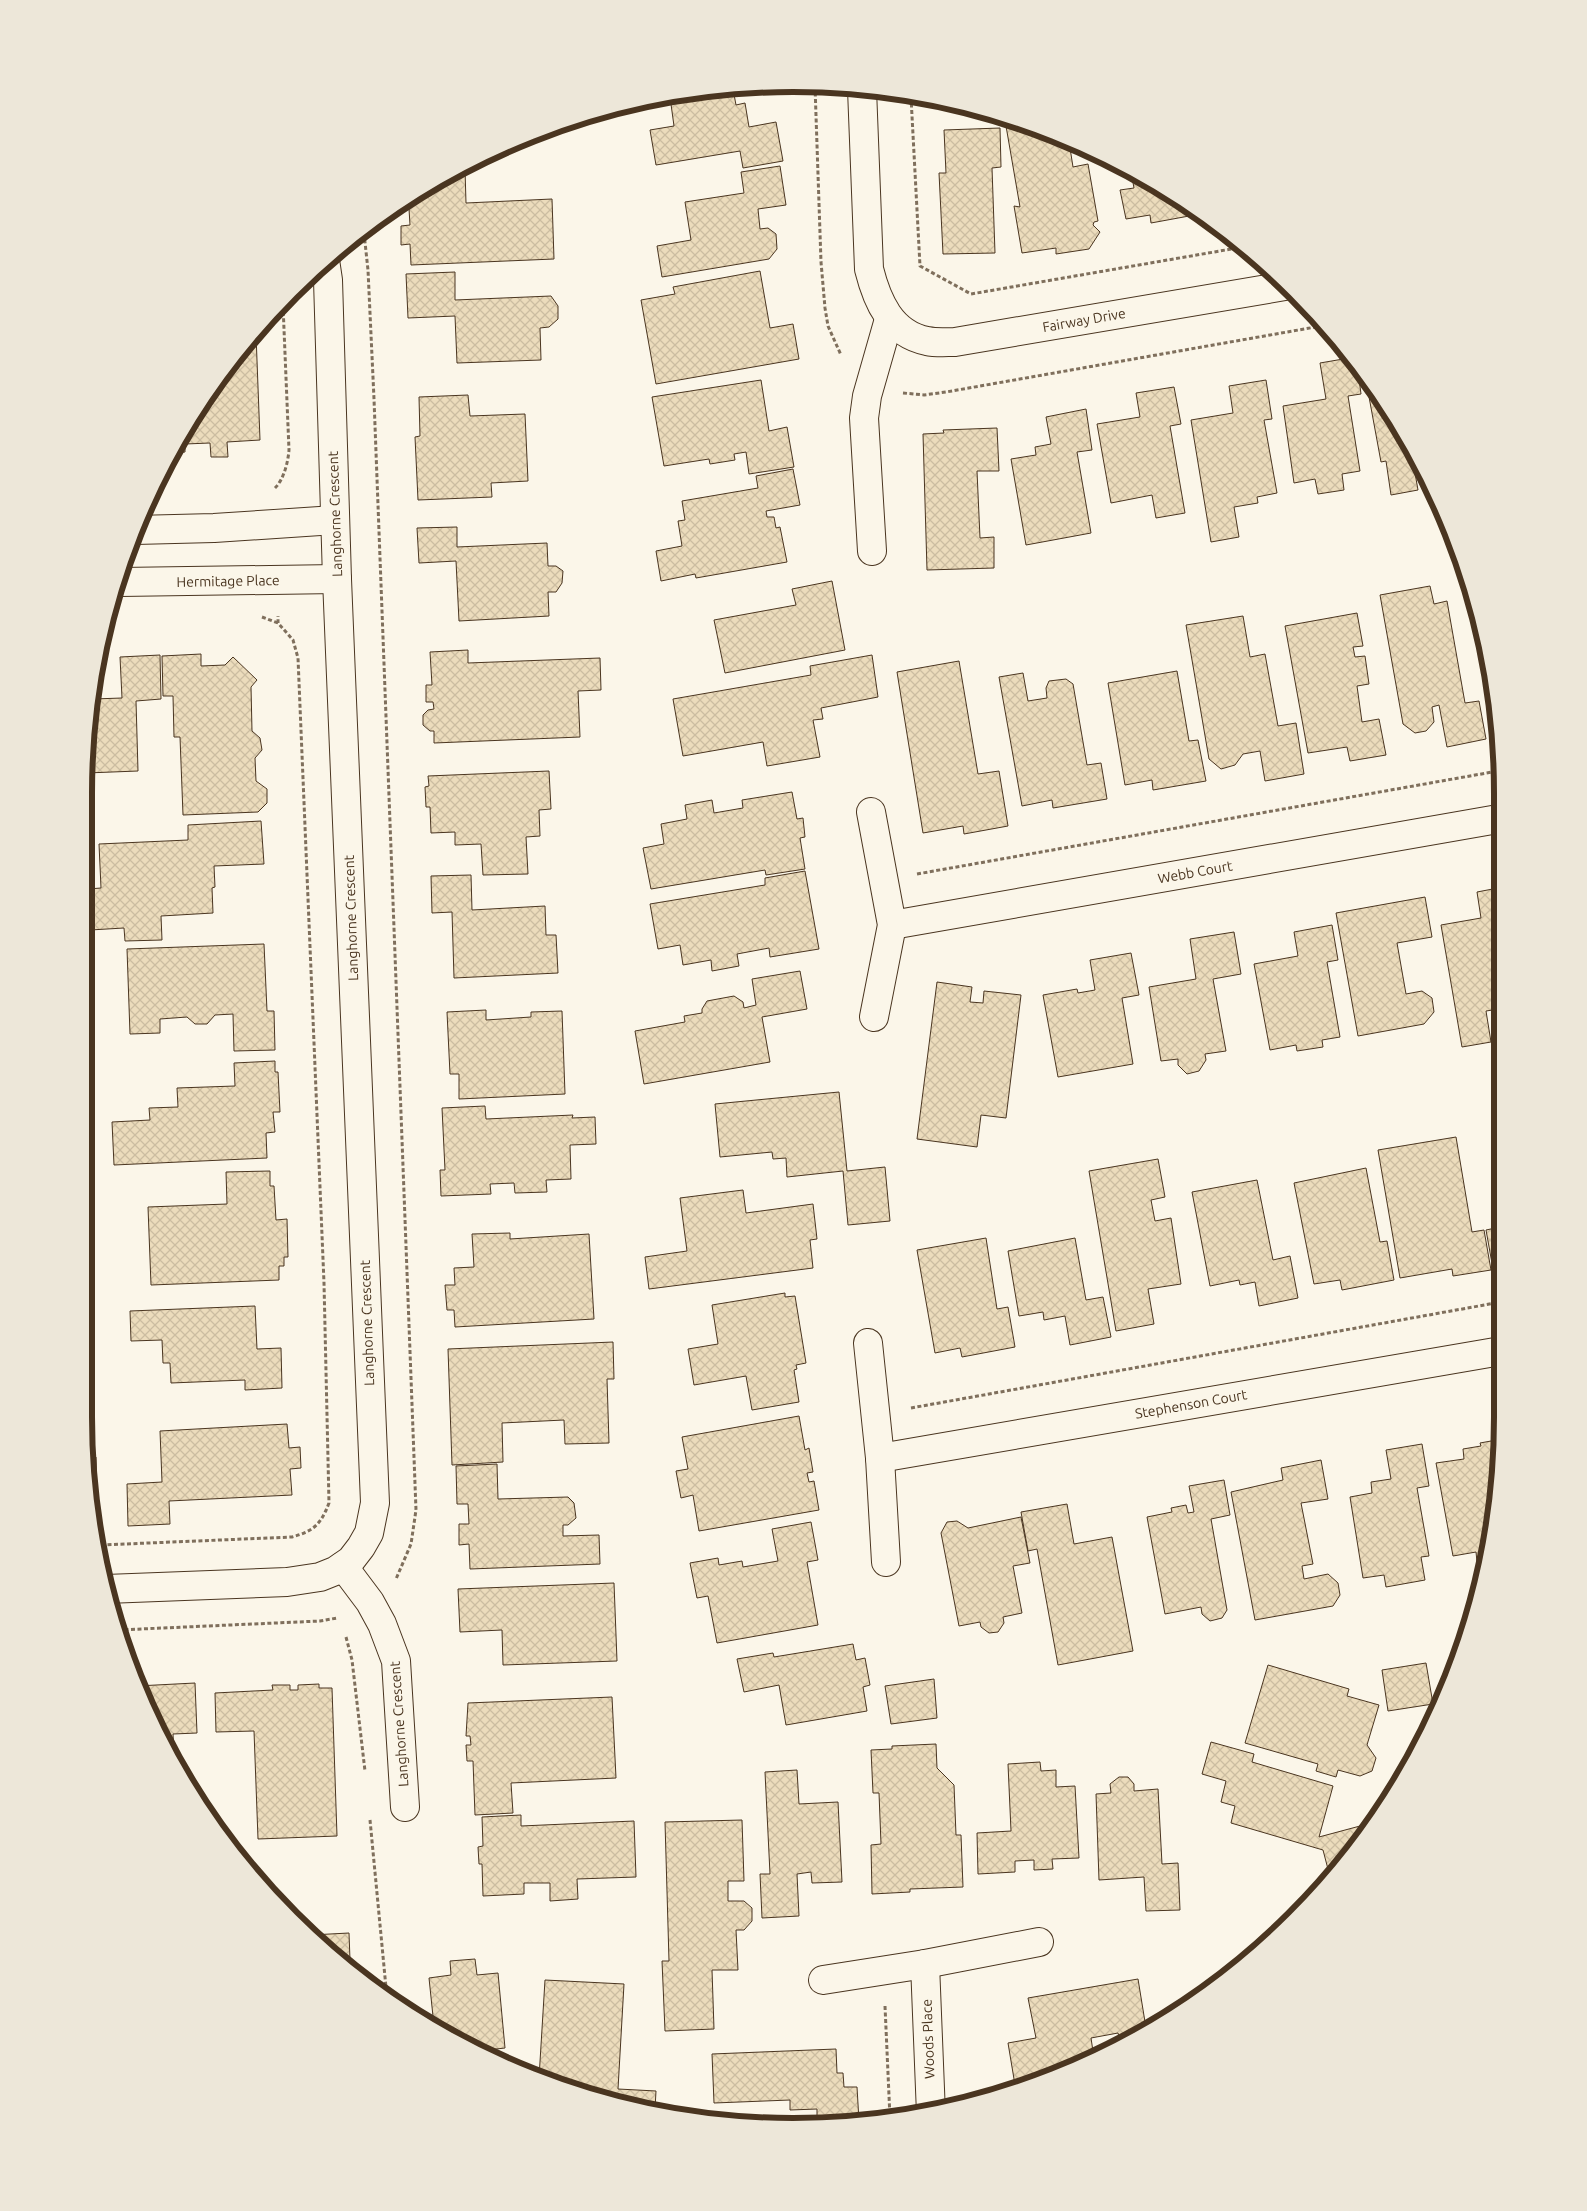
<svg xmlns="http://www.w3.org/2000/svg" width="1587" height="2211" font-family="Ubuntu,sans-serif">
<defs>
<pattern id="building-cross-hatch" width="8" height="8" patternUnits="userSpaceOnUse" patternTransform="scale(1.25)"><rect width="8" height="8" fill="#ecdcbc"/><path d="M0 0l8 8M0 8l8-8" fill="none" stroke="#ccbda1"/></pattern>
</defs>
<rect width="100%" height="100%" fill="#fbf6e9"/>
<g fill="url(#building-cross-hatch)" stroke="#4a3520">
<path d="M733,89L736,105L745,103L749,127L776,122L783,161L743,168L740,151L656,165L650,130L674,126L670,97L701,90Z"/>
<path d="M975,108H977L997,115L976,116Z"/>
<path d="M1019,124L1063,140L1064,149L1070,148L1073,167L1088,164L1098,221L1094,222L1093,225L1100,232L1089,249L1056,254V248L1022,253L1014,206L1020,207L1006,126Z"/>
<path d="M1000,128L1001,167L992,168L995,253L943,254L939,173H946L944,130Z"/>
<path d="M780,166L786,205L758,209L760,229L768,228L776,234L777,249L769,259L662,277L657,246L691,240L685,202L744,193L741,172Z"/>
<path d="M460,169H465L466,203L552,199L554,259L411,265L410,244L401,245V226L410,225L409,209L398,208L438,179Z"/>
<path d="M1131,172L1200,214L1151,223L1150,215L1126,219L1120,190L1134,188Z"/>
<path d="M760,271L770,328L793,324L799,359L656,384L641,300L675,294L673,287Z"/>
<path d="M455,272V300L551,296L558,306V319L549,327L540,328L541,360L457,363L455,316L408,318L406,274Z"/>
<path d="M256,334L260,440L227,442L228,457H211L210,443L185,444V452L172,453L179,439L231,361Z"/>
<path d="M1349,358L1358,371L1361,394L1348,396L1360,471L1342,474L1344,490L1318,494L1315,479L1294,483L1283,406L1326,399L1320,363Z"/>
<path d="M761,380L769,431L787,427L794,467L749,474L746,452L734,454L735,460L710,464L709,459L664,466L652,397Z"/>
<path d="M1266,380L1272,419L1264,420L1277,493L1257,497L1258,503L1234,507L1239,537L1211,542L1191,420L1233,413L1229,386Z"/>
<path d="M1367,386L1414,456H1412L1418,490L1391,495L1386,461L1381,462Z"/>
<path d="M1174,387L1181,424L1170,426L1185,513L1156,518L1152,495L1111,503L1097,424L1140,417L1136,393Z"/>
<path d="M468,395L470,416L525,414L528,481L491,483L492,497L418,500L415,437L420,436L419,397Z"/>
<path d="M1086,409L1092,450L1077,452L1091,533L1026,545L1011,459L1036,455L1035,447L1051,444L1046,417Z"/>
<path d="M997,428L999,471H977L980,538L994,537V568L927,570L923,434L944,433L943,430Z"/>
<path d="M793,469L800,505L766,511L767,517H774L776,528L780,527L787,562L696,578L695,574L661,581L656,551L682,546L678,521L685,520L682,501L758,488L756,476Z"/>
<path d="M457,527V547L547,543L548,566H556L563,571L562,583L556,592H548L549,616L459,621L456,561L419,563L417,528Z"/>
<path d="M832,581L845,650L725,673L714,620L796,605L792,589Z"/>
<path d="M1430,586L1434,604L1447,601L1465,703L1479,701L1486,739L1447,747L1439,705L1432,707L1434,722L1426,731L1415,733L1403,724L1380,595Z"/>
<path d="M1357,613L1363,646L1353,647L1355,657L1365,656L1369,684L1357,686L1362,722L1379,719L1386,755L1350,761L1347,747L1308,753L1285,626Z"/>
<path d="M1243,616L1250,657L1265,654L1278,726L1296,723L1304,774L1265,781L1260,751L1243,754L1235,765L1221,769L1209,759L1186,625Z"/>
<path d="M468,650V663L600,658L601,690L578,691L580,737L434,743V731H430L423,725V715L428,710L434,709L433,702H426V685H432L430,652Z"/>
<path d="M201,654V666L225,665L233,657L257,680L251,687L252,731L260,738L262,750L255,758L256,781L267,789V803L258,812L183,815L180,737H174L173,696H163L162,656Z"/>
<path d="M160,655L161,699L136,701L138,771L86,773L93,699L122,698L120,657Z"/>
<path d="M872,655L878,697L821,708L823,719L813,720L820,757L767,766L763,742L683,756L673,699L811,675L810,666Z"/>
<path d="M959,661L978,774L999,771L1008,826L964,834L963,826L923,833L897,672Z"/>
<path d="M1177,671L1189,741L1198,740L1206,781L1153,790L1152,780L1125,785L1108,683Z"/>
<path d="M1023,673L1028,701L1047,698L1046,688L1049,681L1066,679L1073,684L1087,765L1101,763L1107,799L1053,808L1052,800L1022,806L999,677Z"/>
<path d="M549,771L551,809L539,810L540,836L526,837L528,874L483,875L481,844L455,845V832L431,833L430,807H426L425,787L429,786L428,776Z"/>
<path d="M792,792L797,819L803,818L805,837L800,838L805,869L766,875L765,870L651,889L643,848L664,844L661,824L687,819L685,805L712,800L714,813L743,808L742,800Z"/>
<path d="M261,821L264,864L214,866L215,887L212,888L213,913L161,916L162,940L125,941L124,928L90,930L88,889L101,888L99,844L188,840V825Z"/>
<path d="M805,871L819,949L770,957L769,948L737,954L739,966L712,971L711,960L683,965L680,945L658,949L650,904L765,885V878Z"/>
<path d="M471,875L472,910L545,906L546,935H556L558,973L454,978L452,912L432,913L431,876Z"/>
<path d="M1498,888L1499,1009L1486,1011L1491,1042L1462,1047L1441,925L1481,918L1477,892Z"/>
<path d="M1425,897L1432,937L1397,943L1406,994L1422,991L1432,998L1434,1012L1424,1024L1358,1036L1336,913Z"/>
<path d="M1332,925L1338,960L1327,962L1340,1037L1322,1040L1323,1047L1297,1051L1296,1045L1270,1050L1254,964L1298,956L1294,932Z"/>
<path d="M1234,932L1241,974L1213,979L1226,1051L1205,1054L1206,1060L1199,1071L1187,1074L1178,1065V1059L1161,1061L1149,987L1196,979L1190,939Z"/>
<path d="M264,944L267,1011H274L275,1050L234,1051L233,1014L215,1015L207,1024H195L187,1017L160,1019V1033L130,1034L127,949Z"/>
<path d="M1131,953L1139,995L1122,998L1133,1064L1058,1077L1043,995L1077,989L1078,993L1095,990L1090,960Z"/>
<path d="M800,971L807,1009L762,1017L770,1062L644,1084L635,1031L685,1022L684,1016L702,1013V1009L707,1001L734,996L743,1002L744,1008L756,1005L752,979Z"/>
<path d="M937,982L972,987L970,1002L983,1003L984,991L1021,995L1006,1118L981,1115L977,1147L917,1139Z"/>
<path d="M486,1010V1020L531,1017V1012L562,1011L565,1094L459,1099V1074H450L447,1012Z"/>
<path d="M275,1061V1072H278L280,1112H273L275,1132L266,1133L267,1158L114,1165L112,1122L150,1120L149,1108L178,1107L177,1088L235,1086L234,1063Z"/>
<path d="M839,1092L847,1171L885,1167L890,1221L848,1225L843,1171L787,1177L786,1158L773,1159L772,1152L720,1157L715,1104Z"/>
<path d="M485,1106L486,1119L573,1115L572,1118L595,1117L596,1144L570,1145L571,1179L546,1180L547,1192L515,1193L514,1183L490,1184L491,1194L441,1196L440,1170H445L442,1108Z"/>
<path d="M1456,1137L1472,1232L1484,1230L1491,1270L1453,1276L1452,1269L1400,1278L1378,1150Z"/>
<path d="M1500,1151V1200L1492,1152Z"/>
<path d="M1158,1159L1165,1197L1151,1200L1155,1221L1171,1218L1181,1284L1148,1289L1154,1324L1116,1331L1089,1171Z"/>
<path d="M1366,1168L1380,1242L1387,1241L1394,1280L1342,1290L1340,1280L1314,1284L1294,1183Z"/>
<path d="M270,1171V1186H274L276,1220L287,1219L288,1257H284V1266H279V1280L151,1285L148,1207L227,1204L226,1172Z"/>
<path d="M1257,1180L1273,1260L1290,1256L1298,1298L1259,1306L1255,1282L1240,1285L1239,1280L1210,1286L1192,1192Z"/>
<path d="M743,1190L746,1213L813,1204L817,1239L810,1240L813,1268L649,1289L645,1257L687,1251L680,1198Z"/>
<path d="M1500,1227L1501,1267L1493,1269L1486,1230Z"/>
<path d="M510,1233V1239L589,1234L594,1319L455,1327L454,1310H447L445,1285H455L454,1268L474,1267L472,1234Z"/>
<path d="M986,1238L997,1309L1008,1307L1015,1347L962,1357L960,1348L935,1353L917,1250Z"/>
<path d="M1075,1238L1086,1300L1103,1297L1111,1337L1070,1345L1065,1316L1044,1320L1043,1312L1019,1316L1008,1251Z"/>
<path d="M785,1293V1297L795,1296L806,1363L796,1365L797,1369L794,1370L799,1402L752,1410L746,1376L694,1385L688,1349L718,1344L712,1305Z"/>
<path d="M255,1306L257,1349L281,1348L282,1388L245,1390V1380L171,1383L170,1363H163L162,1340L131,1341L130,1311Z"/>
<path d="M613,1342L614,1379H607L609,1443L565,1444L564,1420L502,1423L503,1462L452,1465L448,1349Z"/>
<path d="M84,1383H86L87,1418H84Z"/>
<path d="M799,1416L805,1450L809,1448L813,1472L807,1473L809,1482L814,1481L819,1510L699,1531L693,1495L681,1498L676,1471L688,1469L682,1437Z"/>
<path d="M287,1424L289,1448L300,1447L301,1468L290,1469L292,1495L169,1501L170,1524L128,1526L127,1484L162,1482L160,1431Z"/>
<path d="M1502,1439V1464L1486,1560L1477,1562L1476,1552L1453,1556L1436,1463L1464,1459L1463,1449L1481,1446L1480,1443Z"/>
<path d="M1422,1444L1429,1486L1417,1488L1429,1556L1421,1557L1425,1580L1386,1587L1384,1575L1363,1578L1350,1497L1372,1493L1371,1482L1391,1479L1386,1450Z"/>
<path d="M89,1457H96L97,1504H95Z"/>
<path d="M1321,1460L1328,1499L1301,1503L1313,1564L1302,1566L1304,1579L1328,1574L1338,1583L1340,1595L1333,1606L1255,1620L1231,1492L1283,1480L1281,1468Z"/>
<path d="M497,1464L498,1499L568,1497L574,1503L576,1518L568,1525H563V1536L599,1535L600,1564L470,1569L469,1544L459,1545V1524H469L468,1504H457L456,1466Z"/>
<path d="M1224,1480L1230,1515L1211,1519L1227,1610L1222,1618L1210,1621L1202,1614L1201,1607L1165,1614L1147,1517L1172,1512L1171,1508L1186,1505L1188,1513L1194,1512L1189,1486Z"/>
<path d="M1067,1504L1074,1544L1112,1537L1133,1651L1058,1665L1037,1549L1028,1551L1021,1512Z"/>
<path d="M1021,1517L1030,1563L1013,1566L1022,1613L1003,1617L1004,1623L998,1632L989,1633L981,1627L980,1622L959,1626L941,1533L947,1522L957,1521L968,1528Z"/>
<path d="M811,1522L818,1560L807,1562L818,1625L717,1643L708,1596L697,1598L690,1563L718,1558L719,1565L742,1561L743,1567L778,1561L772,1529Z"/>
<path d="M614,1583L617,1661L503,1665L502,1630L460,1632L458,1589Z"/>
<path d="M853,1644L856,1660L865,1658L870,1685L863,1687L867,1711L786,1725L779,1685L744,1692L737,1659L773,1653L774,1657Z"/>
<path d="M1426,1663L1433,1704L1388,1711L1382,1670Z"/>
<path d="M1268,1665L1349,1689L1347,1696L1379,1705L1367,1745L1376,1758L1372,1771L1360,1776L1338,1770L1336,1777L1316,1771L1318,1764L1245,1743Z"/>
<path d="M1453,1666L1454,1667L1439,1708H1437Z"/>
<path d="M934,1679L937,1718L891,1724L885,1686Z"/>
<path d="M195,1683L197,1733L173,1734L174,1753H178L179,1766L137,1686Z"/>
<path d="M319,1684V1688H332L337,1836L258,1839L254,1731L216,1732L215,1693L273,1690L272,1685H290V1690H298V1685Z"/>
<path d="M612,1697L616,1778L511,1783L513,1813L475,1815L473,1761H467L466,1745H471L470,1736H466L468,1703Z"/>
<path d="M1211,1742L1254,1754L1252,1762L1333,1786L1319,1837L1360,1826L1363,1839L1357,1849L1336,1871L1329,1873L1323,1850L1231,1823L1235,1806L1221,1802L1226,1781L1202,1774Z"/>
<path d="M936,1744L937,1768L954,1785L956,1835H961L963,1887L910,1889V1892L872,1894L871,1845L881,1844L879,1793H873L871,1750L892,1749V1746Z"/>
<path d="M1040,1762L1041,1771L1056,1770V1787L1075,1786L1079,1858L1052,1859L1053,1869L1034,1870V1860L1015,1861V1872L978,1874L977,1833L1011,1831L1008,1764Z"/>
<path d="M797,1770L799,1804L838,1802L842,1882L812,1883L811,1872L797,1874L799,1916L762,1918L760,1874H770L765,1772Z"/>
<path d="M1119,1777H1128L1134,1784V1791L1158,1789L1162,1864L1178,1863L1180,1910L1146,1911L1144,1877L1099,1880L1096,1794L1111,1793L1110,1784Z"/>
<path d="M521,1815V1826L634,1821L636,1877L577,1879L578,1899L550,1901V1883H524V1894L483,1896L482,1864H479L478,1847L483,1846L482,1817Z"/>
<path d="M742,1820L744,1881H728V1901H744L752,1908V1921L744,1930H736L738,1970H712L714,2029L665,2031L662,1961H669L665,1822Z"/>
<path d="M349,1933L350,1960H337L326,1951L311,1935Z"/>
<path d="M475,1959L477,1975L498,1973L505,2048L479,2051L434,2026L429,1978L451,1975L450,1961Z"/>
<path d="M1138,1979L1146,2028L1121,2045L1118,2033L1091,2038L1094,2058L1055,2065L1056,2072L1015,2085L1008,2043L1036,2038L1028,1998Z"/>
<path d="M545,1980L624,1984L618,2089L656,2091L655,2109L539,2078Z"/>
<path d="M836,2049L837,2073H843L844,2087H857L859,2121L817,2125V2109L790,2110V2100L714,2103L712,2054Z"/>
</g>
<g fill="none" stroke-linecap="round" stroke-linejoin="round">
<g stroke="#4a3520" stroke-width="30">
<g id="street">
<path d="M862,89L869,269C877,301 891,334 927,341C936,343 946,342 955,342L1285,286"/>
<path d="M135,530L214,528L335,520"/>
<path d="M872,551L864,418L867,396L889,319"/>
<path d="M120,582L337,579"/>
<path d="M871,812L892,925L874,1017"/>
<path d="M892,925L1498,819"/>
<path d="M868,1343L880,1458L886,1562"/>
<path d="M880,1458L1501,1351"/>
<path d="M343,1566L370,1602L382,1624L396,1661L405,1807"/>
<path d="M106,1589L287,1582L320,1577L335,1571L351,1560L361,1547L369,1533L375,1503L337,579L328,280L325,260"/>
<path d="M925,1964L931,2114"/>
<path d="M823,1980L925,1964L1039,1942"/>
</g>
</g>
<g stroke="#7f6f5c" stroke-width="3" stroke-dasharray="4 2.5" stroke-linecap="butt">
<path d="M815,86L821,262L825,308L828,326L841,355"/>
<path d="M911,97L920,266L971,294L1243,247"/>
<path d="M364,233L368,270L374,399L416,1510L411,1544L396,1579"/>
<path d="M903,393L924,395L946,392L1327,325"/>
<path d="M275,488C284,479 288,462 289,450L283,305"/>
<path d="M262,617L278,623"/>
<path d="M917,874L1498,771"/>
<path d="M911,1408L1501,1302"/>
<path d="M101,1545L292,1537C314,1531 321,1524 329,1503L324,1283L298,658L293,640L278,623V616"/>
<path d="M118,1630L320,1621L337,1618"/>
<path d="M346,1637L352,1660L365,1771"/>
<path d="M370,1820L387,1998"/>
<path d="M885,2006L890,2118"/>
</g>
<use href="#street" stroke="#fbf6e9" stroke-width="28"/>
</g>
<g text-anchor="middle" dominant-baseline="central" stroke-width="4" stroke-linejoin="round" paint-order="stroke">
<g font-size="14" fill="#4a3520" stroke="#fbf6e9">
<text transform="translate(1084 320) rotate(-10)">Fairway Drive</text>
<text transform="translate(335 514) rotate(-92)">Langhorne Crescent</text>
<text transform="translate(228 581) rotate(-1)">Hermitage Place</text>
<text transform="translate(1195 872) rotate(-10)">Webb Court</text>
<text transform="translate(351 918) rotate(-92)">Langhorne Crescent</text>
<text transform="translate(367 1323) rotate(-92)">Langhorne Crescent</text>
<text transform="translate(1191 1404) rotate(-10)">Stephenson Court</text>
<text transform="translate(399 1724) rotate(-94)">Langhorne Crescent</text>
<text transform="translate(928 2039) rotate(-92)">Woods Place</text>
</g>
</g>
<path d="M0 0H1587V2211H0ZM793 92H793A701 701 0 0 1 1494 793V1417A701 701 0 0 1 793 2118H793A701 701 0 0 1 92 1417V793A701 701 0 0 1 793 92Z" fill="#ede7d9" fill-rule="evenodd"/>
<path fill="none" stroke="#4a3520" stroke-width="6" d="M793 92H793A701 701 0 0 1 1494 793V1417A701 701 0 0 1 793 2118H793A701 701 0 0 1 92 1417V793A701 701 0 0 1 793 92Z"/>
</svg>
